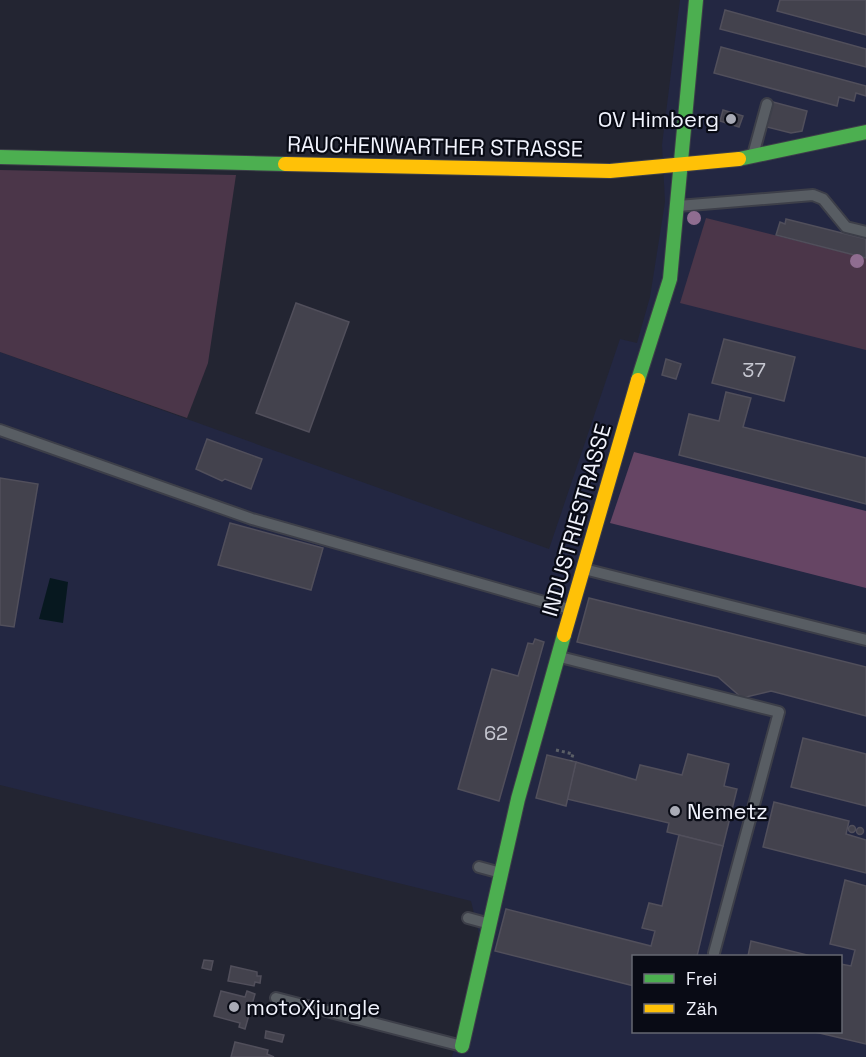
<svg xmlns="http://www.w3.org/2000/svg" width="866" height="1057" font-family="'Space Grotesk',sans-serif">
<rect width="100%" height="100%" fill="#232532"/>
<path fill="#232742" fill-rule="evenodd" d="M680,0H866V1057H452L481,942L471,901L0,785V352L549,549L620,339L637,343L650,297L665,202L662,145ZM634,956H840V1032H634Z"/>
<g fill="#4b3649">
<path d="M0,170L236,175L208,363L187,418L0,352Z"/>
<path d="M706,218L866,258V350L680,303Z"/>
</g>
<path fill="#664564" d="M634,452L866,511V588L610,523Z"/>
<path fill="#07181f" d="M50,578L68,582L63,623L39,619Z"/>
<g fill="#43424d" stroke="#514f5b" stroke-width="1.5">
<path d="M780,0H866V35L777,11Z"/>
<path d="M725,10L866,49V67L720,29Z"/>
<path d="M721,47L866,86V96L856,93L854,101L839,97L837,106L714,73Z"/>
<path d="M773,102L807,111L802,131L791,133L767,127Z"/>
<path d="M723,110L743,116L739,127L720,121Z"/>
<path d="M786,219L866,239V258L776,235L780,222L785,224Z"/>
<path d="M296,303L349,322L309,432L256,413Z"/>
<path d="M724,339L795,357L784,401L712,383Z"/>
<path d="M666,359L681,364L676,379L662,375Z"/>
<path d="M726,392L751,398L743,427L866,458V504L679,455L689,414L719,421Z"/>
<path d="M207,439L262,459L251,489L225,479L222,481L196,469Z"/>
<path d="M0,478L38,484L14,627L0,625Z"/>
<path d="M230,523L323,548L311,590L218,565Z"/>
<path d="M589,598L866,667V716L771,691L742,698L718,677L577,642Z"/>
<path d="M535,639L544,642L499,801L458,789L492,669L518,676L528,643L533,644Z"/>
<path d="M803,738L866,754V806L791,787Z"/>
<path d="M688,754L729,764L724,786L737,789L723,846L667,832L669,823L567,799L576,762L636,780L640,765L682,775Z"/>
<path d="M547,755L576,762L566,806L536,798Z"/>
<path d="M774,802L849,821L846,834L866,840V873L763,847Z"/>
<circle cx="852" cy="829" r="3.5"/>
<circle cx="860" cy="831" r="3.5"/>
<path d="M679,835L723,846L697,956H634V986L495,951L506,909L651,946L655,931L642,928L649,903L662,906Z"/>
<path d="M845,880L866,886V1044L815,1032H840V964L851,966L855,950L830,944Z"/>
<path d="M751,941L811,956H748Z"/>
<path d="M204,960L213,961L211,970L202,968Z"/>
<path d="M231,966L257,972V976H261L260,983L255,982L254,986L228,981Z"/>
<path d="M221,991L245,997L247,991L255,994L245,1029L239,1027L240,1023L214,1016Z"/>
<path d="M266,1031L284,1035L282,1042L265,1038Z"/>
<path d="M235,1042L268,1050L267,1054L274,1057H231Z"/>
</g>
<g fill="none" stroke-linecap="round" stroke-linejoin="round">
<g stroke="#3d3f49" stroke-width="14">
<g id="lane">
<path d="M753,155L767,104"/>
<path d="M678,206L813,195L823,199L846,227L866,232"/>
<path d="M0,430L252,519L569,609"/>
<path d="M584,569L866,640"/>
<path d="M560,657L779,712L714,953"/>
<path d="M479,867L501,873"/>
<path d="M468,918L490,924"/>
<path d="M276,998L462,1046"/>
</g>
</g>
<g stroke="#3d3f49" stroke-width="16">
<g id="fast">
<path d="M0,157L285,164"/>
<path d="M739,159L866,132"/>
<path d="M638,380L670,279L696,0"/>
<path d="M462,1046L518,799L564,635"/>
</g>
</g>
<g stroke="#3d3f49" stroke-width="16">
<g id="slow">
<path d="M285,164L610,171L739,159"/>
<path d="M564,635L638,380"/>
</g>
</g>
<path stroke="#5b5f66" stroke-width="3" stroke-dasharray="3 3" stroke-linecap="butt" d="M556,750L573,754L571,761"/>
<use href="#lane" stroke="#585d63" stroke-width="10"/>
<use href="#fast" stroke="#4caf50" stroke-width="14"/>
<use href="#slow" stroke="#ffc107" stroke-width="14"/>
</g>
<g fill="#8f6d90">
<circle cx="694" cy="218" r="7"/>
<circle cx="857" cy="261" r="7"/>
</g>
<g fill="#a9abb6" stroke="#090b15" stroke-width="2">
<circle cx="731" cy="119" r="6"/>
<circle cx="675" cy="811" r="6"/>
<circle cx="234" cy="1007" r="6"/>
</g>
<g text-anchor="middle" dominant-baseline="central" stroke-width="4.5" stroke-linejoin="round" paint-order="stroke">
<g font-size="20" fill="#c6c7d1">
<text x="754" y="370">37</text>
<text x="496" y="733">62</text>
</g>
<g font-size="22" fill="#f1f3fd" stroke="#090b15" text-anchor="start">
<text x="719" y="119" text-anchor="end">OV Himberg</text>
<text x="687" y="811">Nemetz</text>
<text x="246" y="1007">motoXjungle</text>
</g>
<g font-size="22" fill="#f1f3fd" stroke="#090b15">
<text transform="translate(435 146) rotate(1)">RAUCHENWARTHER STRASSE</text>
<text transform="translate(576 520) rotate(-74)">INDUSTRIESTRASSE</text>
</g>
</g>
<rect x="632" y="955" width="210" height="78" fill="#090b15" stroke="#666872" stroke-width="1.5"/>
<rect x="644" y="974" width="30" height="9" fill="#4caf50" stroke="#666872" stroke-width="1.5"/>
<text x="686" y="985" font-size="18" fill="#f1f3fd">Frei</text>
<rect x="644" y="1004" width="30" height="9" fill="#ffc107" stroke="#666872" stroke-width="1.5"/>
<text x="686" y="1015" font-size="18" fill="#f1f3fd">Zäh</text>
</svg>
